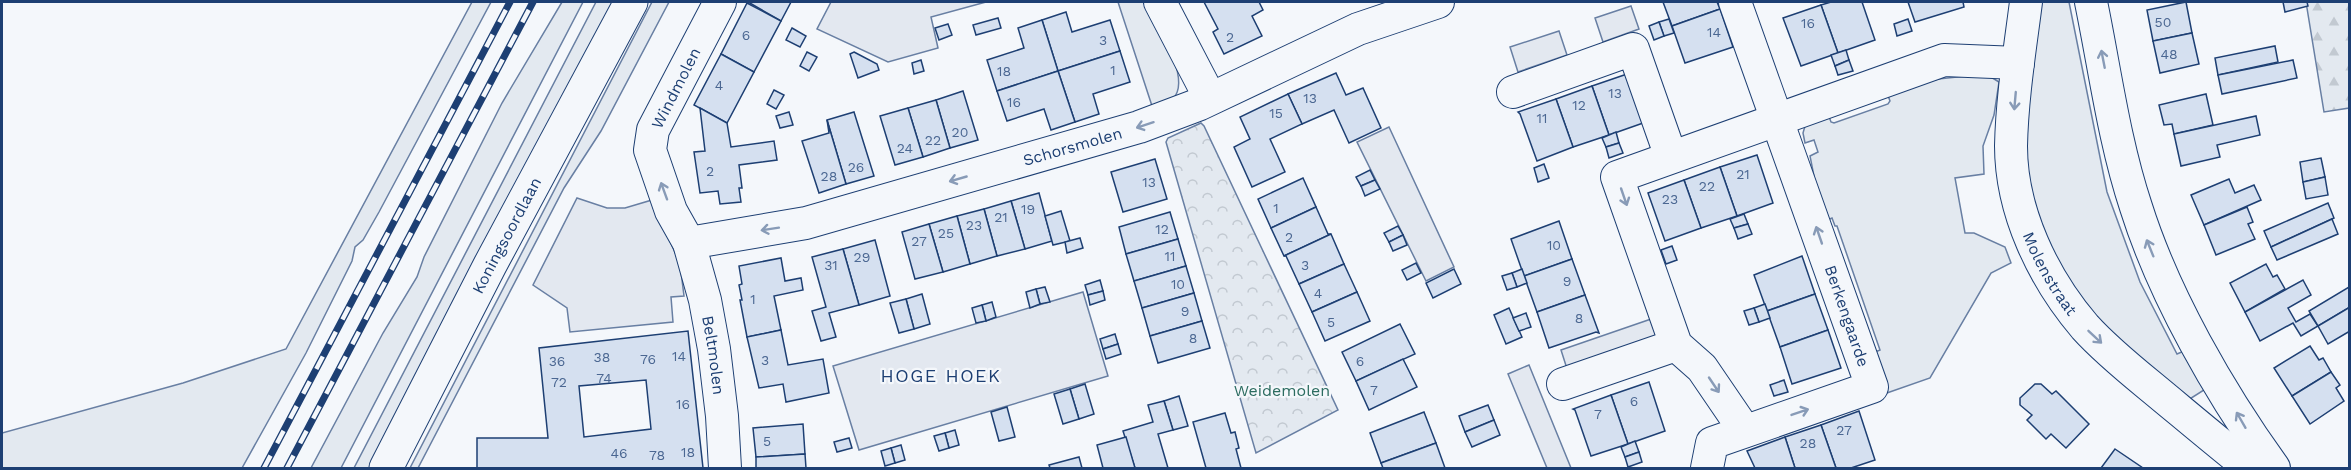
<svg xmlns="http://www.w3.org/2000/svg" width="2351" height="470" font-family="'Work Sans',sans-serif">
<defs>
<pattern id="forest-firs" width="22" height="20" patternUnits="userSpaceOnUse" patternTransform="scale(1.5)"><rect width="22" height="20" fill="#e3e9f0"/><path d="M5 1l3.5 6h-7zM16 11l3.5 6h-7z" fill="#c2c9d1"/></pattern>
<pattern id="park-crowns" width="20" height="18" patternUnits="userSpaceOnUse" patternTransform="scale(1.5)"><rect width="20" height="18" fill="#e3e9f0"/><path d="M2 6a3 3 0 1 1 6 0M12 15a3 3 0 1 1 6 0" fill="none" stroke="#c2c9d1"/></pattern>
</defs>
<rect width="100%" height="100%" fill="#f4f7fb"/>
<g fill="#e3e9f0" stroke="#687fa3" stroke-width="1.5">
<path d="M472,2H491L379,212L363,240L355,247L352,261L306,353L242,468H2V433L183,383L286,349Z"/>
<path d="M562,2H583L341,468H311L383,333L417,277L424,257L502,103Z"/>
<path d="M596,2H614L373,468H354Z"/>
<path d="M652,2H669L601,131L564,188L418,468H410Z"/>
<path d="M1118,2H1144C1155,23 1193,78 1173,99C1168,104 1160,108 1154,112Z"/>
<path d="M2034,2H2069L2107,192L2140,282L2177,354L2184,351L2204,390L2185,402L2117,347L2037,236L2021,121Z"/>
<path d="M1986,74L1999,82L1994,115L1983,146L1984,174L1955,178L1965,233H1974L2005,247L2011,263L1991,273L1930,378L1884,394L1870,354L1880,350L1837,226H1835L1832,218L1823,222L1810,156L1818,152L1814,140L1805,143L1803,133L1805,126L1828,114L1831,122L1834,123L1888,104L1890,101L1887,93L1938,79Z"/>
</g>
<path fill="url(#forest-firs)" stroke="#687fa3" stroke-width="1.5" d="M2306,2H2349V108L2324,112Z"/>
<path fill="url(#park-crowns)" stroke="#687fa3" stroke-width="1.5" d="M1201,123L1204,126L1338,410L1256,453L1166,142L1168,138Z"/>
<g fill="#e3e8f0" stroke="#687fa3" stroke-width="1.5">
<path d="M831,2H986L931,17L938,48L888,62L817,29Z"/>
<path d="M1631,6L1639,29L1603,42L1595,18Z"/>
<path d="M1559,31L1567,55L1518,72L1510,47Z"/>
<path d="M1389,127L1454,267L1426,281L1357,142Z"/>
<path d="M577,198L607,208H625L652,200L680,264L684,296L671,297L673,322L570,332L567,308L533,285Z"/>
<path d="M1083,292L1108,376L859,450L833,366Z"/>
<path d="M1654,318L1663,343L1569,375L1561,350Z"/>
<path d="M1529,365L1571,468H1547L1508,374Z"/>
</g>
<g fill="#d5e0f0" stroke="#1d3f73" stroke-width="1.5" fill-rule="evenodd">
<path d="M748,2H791L781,21Z"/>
<path d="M1204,2H1259L1263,10L1252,16L1262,36L1224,54L1213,32L1218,29Z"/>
<path d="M1663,2H1717L1720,9L1672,26Z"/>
<path d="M1831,2H1862L1875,40L1838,53L1821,5Z"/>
<path d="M1908,2H1963L1964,7L1915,22Z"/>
<path d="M2186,2L2192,33L2153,41L2147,10Z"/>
<path d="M2283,2H2307L2308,6L2285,12Z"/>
<path d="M747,3L781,21L754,72L721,54Z"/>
<path d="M1821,5L1838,53L1801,66L1783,18Z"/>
<path d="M1720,9L1733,47L1685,63L1672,26Z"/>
<path d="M1066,12L1072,32L1110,20L1120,51L1058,71L1042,20Z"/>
<path d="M998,18L1001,28L976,35L973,25Z"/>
<path d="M1669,19L1674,33L1664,36L1659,22Z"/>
<path d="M1908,19L1912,31L1897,36L1894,24Z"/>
<path d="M1042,20L1058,71L997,91L987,60L1024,48L1018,28Z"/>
<path d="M1659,22L1664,36L1654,40L1649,26Z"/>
<path d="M948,24L952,35L939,40L935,28Z"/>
<path d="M792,28L806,36L800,47L786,40Z"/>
<path d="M2192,33L2199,64L2160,73L2153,41Z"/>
<path d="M2275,46L2278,62L2218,75L2215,58Z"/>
<path d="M1846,50L1849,60L1835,66L1831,55Z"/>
<path d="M1120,51L1130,82L1093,94L1099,114L1075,122L1058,71Z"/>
<path d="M807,52L817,57L809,71L800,66Z"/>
<path d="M854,52L877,64L879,70L858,78L850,54Z"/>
<path d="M721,54L754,72L727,123L694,105Z"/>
<path d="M921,60L924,71L914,74L912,63Z"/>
<path d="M1849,60L1853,71L1838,75L1835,66Z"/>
<path d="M2293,60L2297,78L2222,94L2218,75Z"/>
<path d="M1058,71L1075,122L1051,130L1044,109L1007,121L997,91Z"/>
<path d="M1336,73L1346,95L1363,88L1381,128L1349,143L1334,110L1302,124L1288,94Z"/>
<path d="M1630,73L1646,122L1609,135L1592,86Z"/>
<path d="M1592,86L1609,135L1573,147L1556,99Z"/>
<path d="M774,90L784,95L776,109L767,104Z"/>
<path d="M963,91L978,140L950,148L936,100Z"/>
<path d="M1288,94L1302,124L1270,139L1285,172L1252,187L1234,147L1250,139L1240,117Z"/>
<path d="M2206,94L2213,125L2174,134L2172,124L2164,125L2159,105Z"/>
<path d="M1556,99L1573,147L1537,161L1520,114L1518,112Z"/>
<path d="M936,100L950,148L923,157L908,108Z"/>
<path d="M700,108L727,123L731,147L774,141L777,160L739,165L742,188H739L741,202L720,204L718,191L700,193L694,152L705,151Z"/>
<path d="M908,108L923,157L895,165L880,116Z"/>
<path d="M789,112L793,125L780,128L776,116Z"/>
<path d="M854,112L874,176L846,184L827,120Z"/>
<path d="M2256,116L2260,135L2217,145L2220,157L2181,166L2174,134Z"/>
<path d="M827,120L846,184L819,193L802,141L829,133Z"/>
<path d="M1616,132L1619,143L1606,147L1602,138Z"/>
<path d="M1619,143L1623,153L1609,158L1606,147Z"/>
<path d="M1757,155L1773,203L1737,216L1720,167Z"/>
<path d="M2321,158L2325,177L2303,182L2300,162Z"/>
<path d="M1155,159L1167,199L1123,212L1111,172Z"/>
<path d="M1544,164L1549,178L1538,182L1534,168Z"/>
<path d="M1720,167L1737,216L1701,228L1684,180Z"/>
<path d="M1370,170L1375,180L1361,186L1356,177Z"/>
<path d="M2325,177L2328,195L2306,199L2303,182Z"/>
<path d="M1303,178L1316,207L1271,228L1258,199Z"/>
<path d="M2229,179L2235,193L2254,185L2261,200L2204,225L2191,195Z"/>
<path d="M1375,180L1380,189L1365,196L1361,186Z"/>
<path d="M1684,180L1701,228L1665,241L1648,193Z"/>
<path d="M1039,193L1052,241L1025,249L1011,201Z"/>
<path d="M1011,201L1025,249L997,256L984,209Z"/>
<path d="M2328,203L2334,218L2271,247L2264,231Z"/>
<path d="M1316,207L1328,234H1331L1284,256L1271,228Z"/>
<path d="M2247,207L2253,222L2248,224L2255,239L2216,255L2204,225Z"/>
<path d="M984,209L997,256L970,264L957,216Z"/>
<path d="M1061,211L1070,241L1053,245L1045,216Z"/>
<path d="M1170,212L1178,239L1126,254L1119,227Z"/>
<path d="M1744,214L1748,224L1734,228L1730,219Z"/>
<path d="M957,216L970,264L943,272L929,224Z"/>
<path d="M2332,219L2338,234L2277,260L2271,247Z"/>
<path d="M1559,221L1572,259L1524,276L1511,239Z"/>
<path d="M929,224L943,272L915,279L902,232Z"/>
<path d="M1748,224L1752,234L1738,239L1734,228Z"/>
<path d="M1398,226L1403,235L1389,242L1384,233Z"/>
<path d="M1331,234L1344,264L1299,284L1286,256H1284Z"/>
<path d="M1403,235L1407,245L1393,251L1389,242Z"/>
<path d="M1080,238L1083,248L1067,253L1065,242Z"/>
<path d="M1178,239L1186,266L1134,281L1126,254Z"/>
<path d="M875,240L890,296L859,305L843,249Z"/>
<path d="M1672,246L1677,260L1666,264L1661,250Z"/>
<path d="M843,249L859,305L829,313L836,337L821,341L812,311L826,307L812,257Z"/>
<path d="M1802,256L1815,294L1767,311L1754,275Z"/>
<path d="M781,258L785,281L801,278L803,290L774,296L781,330L747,337L740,300H742L739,285L742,284L739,266Z"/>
<path d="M1572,259L1585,295L1537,312L1524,276Z"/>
<path d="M1416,263L1421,273L1407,280L1402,270Z"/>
<path d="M1344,264L1357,292L1312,312L1299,284Z"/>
<path d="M2266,264L2273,277L2277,275L2285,289L2245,312L2230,283Z"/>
<path d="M1186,266L1194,293L1142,308L1134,281Z"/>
<path d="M1454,269L1461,284L1433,298L1426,283Z"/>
<path d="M1522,269L1527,283L1517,287L1512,273Z"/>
<path d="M1512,273L1517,287L1507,290L1502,276Z"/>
<path d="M1100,280L1103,291L1088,295L1085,285Z"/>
<path d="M2303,280L2311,295L2288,308L2296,322L2310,314L2318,326L2301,336L2293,323L2260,341L2245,312Z"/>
<path d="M1045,287L1050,302L1040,304L1036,289Z"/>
<path d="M2349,287L2350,307L2318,326L2309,311Z"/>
<path d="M1036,289L1040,304L1030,308L1026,292Z"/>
<path d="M1103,291L1105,300L1090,305L1088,295Z"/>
<path d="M1357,292L1370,321L1325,341L1312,312Z"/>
<path d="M1194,293L1202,321L1150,336L1142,308Z"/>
<path d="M922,294L930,324L914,329L906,299Z"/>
<path d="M1815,294L1828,330L1780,347L1767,311Z"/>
<path d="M1585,295L1599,333L1596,332L1549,348L1537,312Z"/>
<path d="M906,299L914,329L899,333L890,303Z"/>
<path d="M992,302L996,317L986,321L982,305Z"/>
<path d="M1765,304L1770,318L1759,322L1754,308Z"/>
<path d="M982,305L986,321L976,323L972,308Z"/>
<path d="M2350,307V331L2328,344L2318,326Z"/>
<path d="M1509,308L1522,337L1506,344L1494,315Z"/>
<path d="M1754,308L1759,322L1749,325L1744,311Z"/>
<path d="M1526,313L1531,327L1519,331L1513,318Z"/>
<path d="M1202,321L1210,348L1158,363L1150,336Z"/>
<path d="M1400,324L1415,354L1356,381L1342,352Z"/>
<path d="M781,330L788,365L823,359L829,393L786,402L783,384L759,388L747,337Z"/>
<path d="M1828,330L1841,368L1792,384L1780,347Z"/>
<path d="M688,331L703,468H477V438H548L539,348ZM646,380L651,429L584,437L579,386Z"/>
<path d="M1115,334L1118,344L1103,349L1100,339Z"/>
<path d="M1118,344L1121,354L1106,359L1103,349Z"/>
<path d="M2310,346L2319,360L2323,358L2331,372L2292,396L2274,368Z"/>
<path d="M1403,359L1417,387L1369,410L1356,381Z"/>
<path d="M2331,372L2340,385L2336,388L2344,401L2310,424L2292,396Z"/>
<path d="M1784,380L1788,392L1774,396L1770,385Z"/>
<path d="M1649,382L1665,431L1628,444L1611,395Z"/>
<path d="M1085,384L1094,414L1079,419L1070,389Z"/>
<path d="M2035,384H2041L2052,394L2056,391L2089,424L2066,448L2051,434L2046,439L2027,420L2032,415L2020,405V398Z"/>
<path d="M1070,389L1079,419L1063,424L1054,394Z"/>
<path d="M1611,395L1628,444L1591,456L1575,410L1573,409Z"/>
<path d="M1179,396L1188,426L1173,430L1164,401Z"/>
<path d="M1164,401L1173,430L1158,434L1168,468H1135L1123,431L1153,422L1148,405Z"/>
<path d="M1488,405L1494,420L1465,432L1459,416Z"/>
<path d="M1007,407L1015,437L999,441L991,412Z"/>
<path d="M1859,411L1875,460L1851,468H1836L1821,425Z"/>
<path d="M1424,412L1436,443L1381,463L1370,433Z"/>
<path d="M1225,413L1231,433L1235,432L1239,448L1236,449L1241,468H1206L1193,422Z"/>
<path d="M1494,420L1500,435L1472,447L1465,432Z"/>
<path d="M803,424L805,454L756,457L753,428Z"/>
<path d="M1821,425L1836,468H1795L1785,437Z"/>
<path d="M955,430L959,445L949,448L945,433Z"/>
<path d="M945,433L949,448L939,451L934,436Z"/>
<path d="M1126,437L1135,468H1103L1097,445Z"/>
<path d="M1785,437L1795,468H1755L1747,451Z"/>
<path d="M849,438L852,448L837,452L834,442Z"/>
<path d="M1635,441L1639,452L1625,457L1621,447Z"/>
<path d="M1436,443L1445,468H1383L1381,463Z"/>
<path d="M901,445L905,460L895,463L891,448Z"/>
<path d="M891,448L895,463L885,466L881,451Z"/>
<path d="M2115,449L2143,468H2101Z"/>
<path d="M1639,452L1642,462L1628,467L1625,457Z"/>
<path d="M805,454L806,468H756V457Z"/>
<path d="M1079,457L1082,468H1050L1049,465Z"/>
</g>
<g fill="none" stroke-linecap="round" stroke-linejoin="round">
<g stroke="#1d3f73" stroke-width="34">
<g id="street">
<path id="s1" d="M720,2L653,130L650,150L671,211L689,243L705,300L714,349L722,416L725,468"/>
<path d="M1160,2L1210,98"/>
<path id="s2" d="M2026,2C2020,49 2012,98 2011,146C2011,211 2043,278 2085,327C2104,348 2127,367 2149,385C2183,413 2216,441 2250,468"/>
<path d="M2091,2C2105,70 2114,141 2136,207C2164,296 2220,393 2274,468"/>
<path d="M1513,92L1633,49L1671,157"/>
<path id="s3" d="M689,243L806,223L1139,127L1200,104L1358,29L1438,2"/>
<path d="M1563,384L1676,345"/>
<path d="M1745,431L1702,368L1676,345L1617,177L1944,60L2018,63"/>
<path d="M1707,468L1712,443L1872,387L1735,2"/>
</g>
</g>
<g stroke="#1d3f73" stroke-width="35">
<g id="secondary">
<path id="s4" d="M386,468L490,265L631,2"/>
</g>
</g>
<use href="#street" stroke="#f4f7fb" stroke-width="32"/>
<use href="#secondary" stroke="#f4f7fb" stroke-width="33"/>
<g stroke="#1d3f73" stroke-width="7">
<g id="rail">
<path d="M264,468L510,2"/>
<path d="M287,468L533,2"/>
</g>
</g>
<use href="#rail" stroke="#f4f7fb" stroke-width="4.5" stroke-dasharray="14" stroke-linecap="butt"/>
</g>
<defs><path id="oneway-shaft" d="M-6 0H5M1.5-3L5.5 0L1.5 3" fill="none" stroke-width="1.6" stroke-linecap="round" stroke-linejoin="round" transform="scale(1.5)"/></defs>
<g stroke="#889bb7">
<use href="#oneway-shaft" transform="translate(2103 59) rotate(-101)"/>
<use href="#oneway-shaft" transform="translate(2015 101) rotate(95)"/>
<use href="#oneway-shaft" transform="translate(1145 125) rotate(162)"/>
<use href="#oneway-shaft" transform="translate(958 179) rotate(164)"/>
<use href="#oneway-shaft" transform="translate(664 191) rotate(-110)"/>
<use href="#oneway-shaft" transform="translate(1624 197) rotate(71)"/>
<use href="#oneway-shaft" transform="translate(770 229) rotate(171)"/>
<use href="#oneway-shaft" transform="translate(1819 235) rotate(-109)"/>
<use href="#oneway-shaft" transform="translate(2150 248) rotate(-112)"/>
<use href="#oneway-shaft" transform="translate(2095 337) rotate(43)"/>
<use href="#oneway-shaft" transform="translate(1714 385) rotate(56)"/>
<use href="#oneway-shaft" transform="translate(1800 412) rotate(-19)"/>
<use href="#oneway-shaft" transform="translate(2241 420) rotate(-120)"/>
</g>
<g text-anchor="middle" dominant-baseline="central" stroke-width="4.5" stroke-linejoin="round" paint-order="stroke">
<g font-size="14" fill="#4b6792">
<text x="2163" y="22">50</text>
<text x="1808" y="23">16</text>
<text x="1714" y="32">14</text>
<text x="746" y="35">6</text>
<text x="1230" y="37">2</text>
<text x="1103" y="40">3</text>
<text x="2169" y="54">48</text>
<text x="1113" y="70">1</text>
<text x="1004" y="71">18</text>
<text x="719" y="85">4</text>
<text x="1615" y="93">13</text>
<text x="1310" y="98">13</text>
<text x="1014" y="102">16</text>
<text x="1579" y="105">12</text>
<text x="1276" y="113">15</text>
<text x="1542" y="118">11</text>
<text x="960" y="132">20</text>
<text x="933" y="140">22</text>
<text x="905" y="148">24</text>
<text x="856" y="167">26</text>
<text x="710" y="171">2</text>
<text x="1743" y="174">21</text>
<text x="829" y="176">28</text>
<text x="1149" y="182">13</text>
<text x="1707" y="186">22</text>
<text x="1670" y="199">23</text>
<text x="1276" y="208">1</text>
<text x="1028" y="209">19</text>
<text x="1001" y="217">21</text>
<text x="974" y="225">23</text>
<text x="1162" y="229">12</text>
<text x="946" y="233">25</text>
<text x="1289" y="237">2</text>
<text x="919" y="241">27</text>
<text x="1554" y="245">10</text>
<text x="1170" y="256">11</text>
<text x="862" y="257">29</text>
<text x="831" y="265">31</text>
<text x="1305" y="265">3</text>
<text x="1567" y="281">9</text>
<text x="1178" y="284">10</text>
<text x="1318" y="293">4</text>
<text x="753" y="299">1</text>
<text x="1185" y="311">9</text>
<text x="1579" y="318">8</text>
<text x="1331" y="322">5</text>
<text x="1193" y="338">8</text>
<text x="679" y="356">14</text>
<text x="602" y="357">38</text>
<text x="648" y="359">76</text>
<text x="765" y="360">3</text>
<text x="557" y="361">36</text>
<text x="1360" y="361">6</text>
<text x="604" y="378">74</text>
<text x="559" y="382">72</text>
<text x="1374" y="390">7</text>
<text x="1634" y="401">6</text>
<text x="683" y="404">16</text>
<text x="1598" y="414">7</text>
<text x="1844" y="430">27</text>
<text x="767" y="441">5</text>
<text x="1808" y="443">28</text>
<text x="688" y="452">18</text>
<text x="619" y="453">46</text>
<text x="657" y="455">78</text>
</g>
<g font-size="16" fill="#1d3f73" stroke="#f4f7fb">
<text transform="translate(676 88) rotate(-63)">Windmolen</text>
<text stroke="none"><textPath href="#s3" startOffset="396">Schorsmolen</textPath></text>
<text stroke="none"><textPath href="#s4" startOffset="262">Koningsoordlaan</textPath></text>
<text stroke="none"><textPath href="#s2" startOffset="280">Molenstraat</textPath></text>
<text transform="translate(1847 316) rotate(71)">Berkengaarde</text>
<text stroke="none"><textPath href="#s1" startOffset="381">Beltmolen</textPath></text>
</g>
<g font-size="16" fill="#2c6c60" stroke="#f4f7fb">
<text x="1282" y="390">Weidemolen</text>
</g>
<g font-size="18" letter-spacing="1.5" fill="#1d3f73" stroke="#f4f7fb">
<text x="941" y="375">HOGE HOEK</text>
</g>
</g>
<rect width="2351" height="470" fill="none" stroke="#1d3f73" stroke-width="6"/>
</svg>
